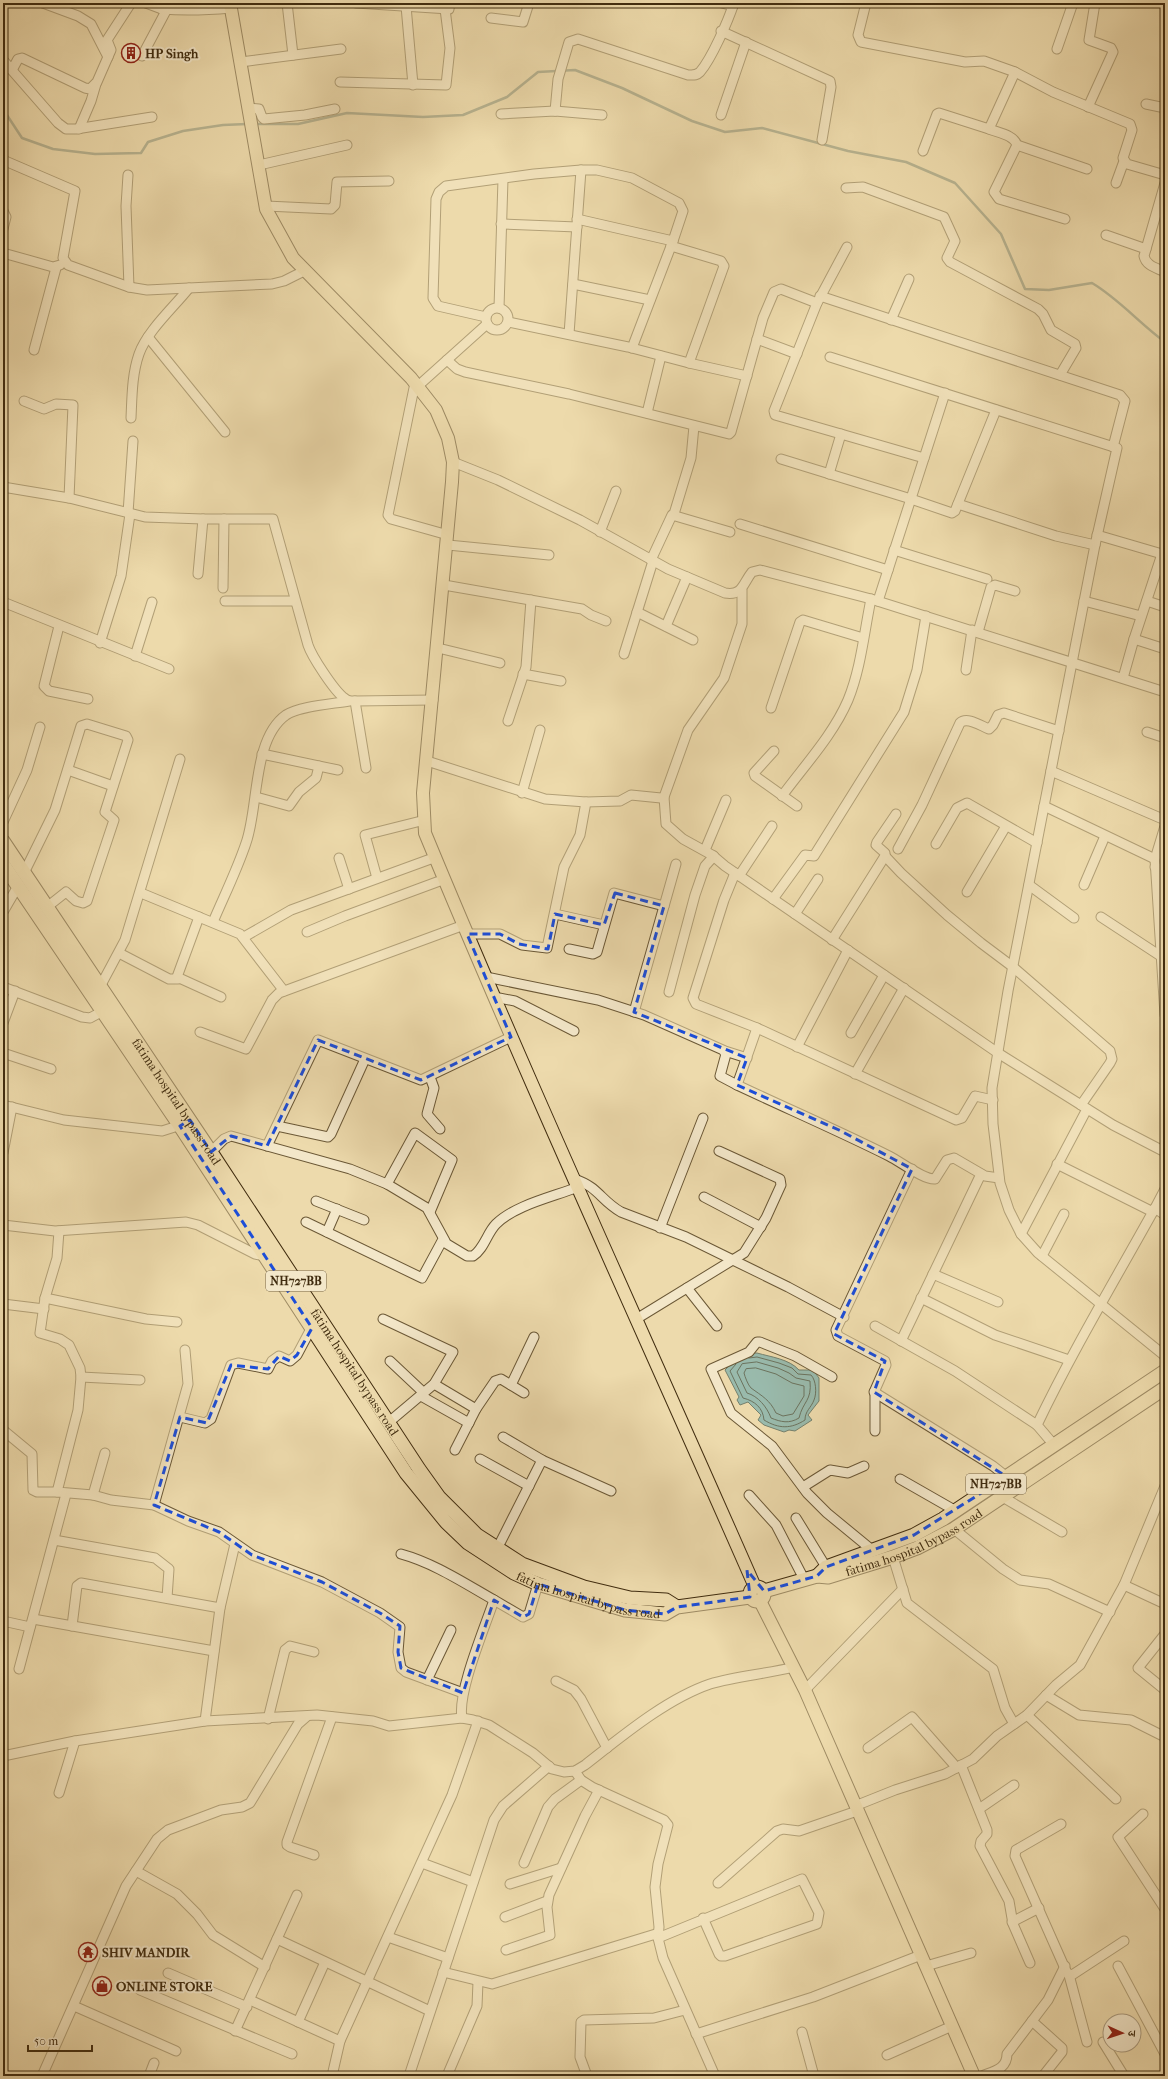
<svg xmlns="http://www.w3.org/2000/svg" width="1168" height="2079" font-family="'IM FELL French Canon','Noto Serif Devanagari',serif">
<rect width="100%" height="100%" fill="#eddaac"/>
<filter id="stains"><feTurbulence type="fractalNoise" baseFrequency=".005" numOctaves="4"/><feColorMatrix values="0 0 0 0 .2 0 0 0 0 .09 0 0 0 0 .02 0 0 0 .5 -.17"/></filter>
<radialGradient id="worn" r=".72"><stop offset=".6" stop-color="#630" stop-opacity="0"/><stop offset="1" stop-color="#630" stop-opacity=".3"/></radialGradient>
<path fill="#99baac" stroke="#75816d" d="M757,1353C771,1357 789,1359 799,1370H813L819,1378V1401L808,1415L812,1420L795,1431L789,1430L784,1432L764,1425L758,1420L761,1415L748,1402L740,1405L737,1400L739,1397L725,1370L741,1354Z"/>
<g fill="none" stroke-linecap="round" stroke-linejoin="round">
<g stroke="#6c735e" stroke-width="1">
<path d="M757,1362L778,1368L789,1373L796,1378L810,1381C812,1401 803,1401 799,1418C789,1424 781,1422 771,1418C767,1407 758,1396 747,1393L737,1372L742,1364Z"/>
<path d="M736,1364L730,1371L743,1398C755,1401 763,1408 764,1420C779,1429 791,1429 805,1420C805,1411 811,1408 814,1400C817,1393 816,1380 811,1375L798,1374L792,1368L779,1363L757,1357L749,1358"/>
<path d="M756,1368L776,1374L792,1383L804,1386V1396L793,1414L783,1416L776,1413C770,1400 762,1396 751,1388C748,1385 745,1377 744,1373L746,1369Z"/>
</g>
<g stroke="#75816d" stroke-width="2.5">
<path d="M3,109L22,138L53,149L95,154L141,153L148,142L183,131L223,125L247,124"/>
<path d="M254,124H298L347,113L423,117L463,115L507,97L538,72L575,70L622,88L692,121L725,132L762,128L848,151L906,162L955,183L1001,234L1025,289L1049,290L1092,283C1119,299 1139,323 1165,342"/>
</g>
<g stroke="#6b5836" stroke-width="11">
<g id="minor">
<path d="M43,3L78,16L91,24L108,57"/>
<path d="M146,3L162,9"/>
<path d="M161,3L162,9C186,11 208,10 231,8"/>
<path d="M287,3L293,55"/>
<path d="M356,3L449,9L450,3"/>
<path d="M722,3L733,6"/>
<path d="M866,3L858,35L861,42L965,62L984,61L1015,72L1053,92L1130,124L1132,130L1123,158L1127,164L1165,175"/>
<path d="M406,6L413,85"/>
<path d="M491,18L523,22L529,3"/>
<path d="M721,31L830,81L831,87L822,140"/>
<path d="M1057,49L1073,3"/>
<path d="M142,56L167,9"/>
<path d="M3,60L58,123L66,129H76L152,117"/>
<path d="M241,62L341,49"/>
<path d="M12,70L18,59L22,58L85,88L90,89L97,82L111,50L107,40L131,3"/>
<path d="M340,82L446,85L450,48L445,9"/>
<path d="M1146,104L1165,108"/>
<path d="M1088,107L1113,52L1111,48L1089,40L1095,3"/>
<path d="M249,108L259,109L262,117L264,119L305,115L335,109"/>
<path d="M555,111L558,79L569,42L578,39L688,75C693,75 696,76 700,72C712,58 728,21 734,3"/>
<path d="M501,114L555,111L602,115"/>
<path d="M721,115L746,42"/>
<path d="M79,129L91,101L96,84"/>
<path d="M989,129C999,133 1014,135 1017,145L994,192L999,199L1065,219"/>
<path d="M1017,145L1087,169"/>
<path d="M923,151L937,114L939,113L989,129L1015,72"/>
<path d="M3,160L75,191L63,258L68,265L129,287L147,290L272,284L284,281L306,270"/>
<path d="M259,165L347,145"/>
<path d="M128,175L126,206L129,287"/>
<path d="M1116,183L1124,161"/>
<path d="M1165,183L1144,256C1146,266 1157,268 1165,272"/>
<path d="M846,188L863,187L944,217L955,241L947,258L950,262L1038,309L1043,314L1051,330L1075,344L1076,348L1060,375"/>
<path d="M266,206L331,209L335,205L337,182L389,181"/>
<path d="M3,211L6,217L3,229"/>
<path d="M577,219L673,241L632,348"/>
<path d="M501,224L577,227"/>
<path d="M1106,235L1146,249"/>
<path d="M3,253L53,267L60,265"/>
<path d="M573,284L650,300"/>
<path d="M820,296L1120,395L1125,401L1113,447"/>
<path d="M817,303L774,411L775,415L924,458"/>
<circle cx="497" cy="319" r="11"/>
<path d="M499,308L503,179"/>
<path d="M486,317L438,306L433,298L436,199L439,192L446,186L534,174L581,170H597L632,178L679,203L683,211L673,241"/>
<path d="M891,320L909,279"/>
<path d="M508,322L628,347L689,363L724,266L721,261L671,246"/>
<path d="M569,334L581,170"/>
<path d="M148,337L225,432"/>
<path d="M757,339L797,354"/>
<path d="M34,350L56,268"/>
<path d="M830,357L1117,448L1095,545L1008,991L992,1088L993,1124L1000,1183L1009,1210L1021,1234L1038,1253L1165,1356"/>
<path d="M447,360L457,369L465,372L569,394L729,434L731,432L763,318L774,292L781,289L817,303L847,247"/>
<path d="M689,363L747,376"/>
<path d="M415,383L388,515L391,519L448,535"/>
<path d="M418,386L487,324"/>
<path d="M24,401L44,409L56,404L73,405L69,498"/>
<path d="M647,413L661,356"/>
<path d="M131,418C132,396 132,374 139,354C147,331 174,307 189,288"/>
<path d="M781,459L911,499L952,513L955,511L996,410"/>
<path d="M453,462L498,480L580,520L668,569L725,593C743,596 743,583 752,572L760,570L871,599L1165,692"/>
<path d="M829,474L841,434"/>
<path d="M3,487L69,498L145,517L203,519H273L308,645C312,657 334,690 343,697C347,701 350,701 355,701L433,700"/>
<path d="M958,504L1056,536L1095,545"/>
<path d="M128,513L133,441"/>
<path d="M674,514L691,458L694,426"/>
<path d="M740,524L888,570"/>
<path d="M600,532L616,491"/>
<path d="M1097,535L1162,554L1134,639L1123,678"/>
<path d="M448,545L549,555"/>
<path d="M894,550L987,579"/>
<path d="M651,560L672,515L730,532"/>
<path d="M198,574L203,519"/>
<path d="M444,585L582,609L591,615L606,621"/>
<path d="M223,588L224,519"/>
<path d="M225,601H295"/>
<path d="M878,601L945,393"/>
<path d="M1084,601L1141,616"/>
<path d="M1147,601L1165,607"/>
<path d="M3,602L169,669"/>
<path d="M637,612L693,640"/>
<path d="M59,626L44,686L49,691L88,699"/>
<path d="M666,626L687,577"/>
<path d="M978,632L991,587L995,585L1015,591"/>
<path d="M1134,639L1165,649"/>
<path d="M100,643L121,576L130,514"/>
<path d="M438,648L500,663"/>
<path d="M624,654L653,561"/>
<path d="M135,656L152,602"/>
<path d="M966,670L972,630"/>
<path d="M523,674L561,681"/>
<path d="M355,701L366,768"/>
<path d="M771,708L800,622L803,620L863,638"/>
<path d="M508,721L526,667L531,600"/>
<path d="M1147,732L1165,738"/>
<path d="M774,751L754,773L755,776L797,806"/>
<path d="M262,754L338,770"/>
<path d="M427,761L545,799L586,802L620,801L631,795L661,798L664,797L688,730L724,678L742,624V590"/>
<path d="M68,770L113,786"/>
<path d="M1051,771L1165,820"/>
<path d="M522,793L540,730"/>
<path d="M782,796C804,766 833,735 848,700C861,668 864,633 871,599"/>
<path d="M256,797L289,806L299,792L316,778L319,766"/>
<path d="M664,797L666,824L683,839L712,855L725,866L998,1053L1113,1125L1165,1152"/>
<path d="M1044,806L1155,859"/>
<path d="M3,822L27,770L40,727"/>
<path d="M1165,826L1155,859L1165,1015"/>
<path d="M936,844L957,808L967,803L1037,843"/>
<path d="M898,849L922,805L960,723C967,716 981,726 989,729L993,725L998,715L1004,713L1059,731"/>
<path d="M705,850L726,800"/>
<path d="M885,856L901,873L947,915L981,943L1013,967L1110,1051L1112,1059L1110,1063L1081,1105"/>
<path d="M339,858L349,889"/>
<path d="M1155,867L1165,871"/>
<path d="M24,873L55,810L81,726L87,724L126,736L128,740L105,812L114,820L87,901L83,903L76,901L66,892L47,907"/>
<path d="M735,873L724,900L693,998L696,1004L757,1028L956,1120L962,1118L975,1096L993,1100"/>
<path d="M739,876L772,826"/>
<path d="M377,878L365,835L425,820"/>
<path d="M1029,885L1074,918"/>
<path d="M1084,885L1105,836"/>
<path d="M967,892L1006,826"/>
<path d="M141,893L240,934L284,991"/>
<path d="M773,899L805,855L814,856L904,712L917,670L926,616"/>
<path d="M3,912L18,886"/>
<path d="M555,914L604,925"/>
<path d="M795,914L818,879"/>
<path d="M199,917L177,977L221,997"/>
<path d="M1101,917L1162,957"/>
<path d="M213,922C224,896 237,870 246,843C259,807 252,739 286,715C300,706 332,704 349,701"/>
<path d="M307,932L345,916L445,879"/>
<path d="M467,934H500L522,945L547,948L564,867L580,835L586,802"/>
<path d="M244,937L291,910L436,857"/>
<path d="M832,940L885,856V853L876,845L877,842L896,814"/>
<path d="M569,949L593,954L597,952L614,893L664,906"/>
<path d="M119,953L169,979H178"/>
<path d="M486,977L598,1000L644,1015L723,1050L726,1054L720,1076L737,1085"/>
<path d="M101,985L125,940L180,759"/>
<path d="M3,987L82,1017L90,1018L103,1011"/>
<path d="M669,992L695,895L705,866L714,856"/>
<path d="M494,997L515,1001L574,1031"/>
<path d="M634,1012L676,864"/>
<path d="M3,1023L15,991"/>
<path d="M757,1028L737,1085C788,1109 839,1131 889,1156C901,1162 924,1180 935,1179L947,1160L954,1158L985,1176L999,1178"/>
<path d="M200,1032L246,1049L272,1000L279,993L464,925"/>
<path d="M851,1033L884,975"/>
<path d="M797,1047L848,950"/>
<path d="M725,1051L747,1058"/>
<path d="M3,1053L51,1069"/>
<path d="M855,1074L904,988"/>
<path d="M430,1077L434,1088L427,1114L440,1129"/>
<path d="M3,1105L64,1120L127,1127L162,1131L184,1124"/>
<path d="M277,1126L328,1137L331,1134L365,1059"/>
<path d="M267,1146L318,1040L421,1080L511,1037"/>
<path d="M211,1152L224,1139L231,1136L350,1169L387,1184L427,1208L445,1241"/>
<path d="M3,1153L12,1107"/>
<path d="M1057,1164L1153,1212"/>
<path d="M574,1179C599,1187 600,1200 621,1212L686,1237L788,1287L844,1317"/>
<path d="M387,1184L415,1133L452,1160L430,1212"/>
<path d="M704,1197L761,1227"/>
<path d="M316,1201L364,1220"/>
<path d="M1155,1208L1165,1189"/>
<path d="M306,1222L422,1278L442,1241L467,1256H473C484,1249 487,1233 496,1224C515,1205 553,1197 578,1187"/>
<path d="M3,1225L55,1231L186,1222L198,1225L255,1254L265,1256"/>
<path d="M660,1228L703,1118"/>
<path d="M59,1231L57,1258L45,1298L146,1319L177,1322"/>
<path d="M327,1232L337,1209"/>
<path d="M1021,1234L1087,1109"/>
<path d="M1042,1256L1064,1214"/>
<path d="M933,1274L998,1302"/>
<path d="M687,1288L717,1326"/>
<path d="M45,1298L40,1333L60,1339L69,1345L80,1368L81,1377L78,1410L57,1492L93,1495L111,1500L154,1505L188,1521L219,1532L252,1555L322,1582L380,1613L400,1627L398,1652L401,1668L406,1672L463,1693"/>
<path d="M921,1298L995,1335L1069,1360"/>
<path d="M3,1304L44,1309"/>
<path d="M638,1318L744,1253L766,1218L781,1185L780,1179L719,1151"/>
<path d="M383,1319L453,1352L434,1384L389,1422"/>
<path d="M875,1326L955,1371L1037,1425"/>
<path d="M901,1341L981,1174"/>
<path d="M390,1361L424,1393"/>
<path d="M81,1377L140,1380"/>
<path d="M832,1377L795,1356L760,1342H757L749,1352L711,1369L731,1413L772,1446L807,1493L827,1513L872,1550"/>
<path d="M434,1384L476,1409"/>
<path d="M511,1385L534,1337"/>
<path d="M874,1392L993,1466L1007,1477"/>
<path d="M421,1396L469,1423"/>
<path d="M180,1417L205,1423L211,1419L231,1365L238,1363L268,1369L272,1361L279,1356L290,1361L297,1355L314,1323"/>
<path d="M3,1430L32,1454L33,1490L37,1492H57"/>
<path d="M875,1431V1390L886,1365L885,1361L838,1336L836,1330L912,1169"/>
<path d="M503,1437L542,1460L611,1491"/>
<path d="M1054,1445L1037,1425C1073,1350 1115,1280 1155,1208L1165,1215"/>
<path d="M455,1450L476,1409L495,1381L501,1379L524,1393"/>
<path d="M480,1459L529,1486"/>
<path d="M900,1479L956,1511"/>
<path d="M803,1487L830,1470L848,1473L864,1466"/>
<path d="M93,1495L105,1453"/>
<path d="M749,1495L776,1525L804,1579"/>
<path d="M1001,1496L1062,1532"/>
<path d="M154,1505L188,1384L185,1350"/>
<path d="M796,1518L826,1567"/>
<path d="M954,1529L1003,1569L1020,1580L1049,1584L1110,1612"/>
<path d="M54,1540L155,1558L169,1569L167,1598"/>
<path d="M497,1549L542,1460"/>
<path d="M401,1554C434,1563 464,1583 494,1600"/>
<path d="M893,1557L907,1603L993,1669L1005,1708L1014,1724"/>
<path d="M1124,1585L1165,1604"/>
<path d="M33,1619L214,1651"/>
<path d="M3,1621L30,1627"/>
<path d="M72,1626L77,1586L81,1583L220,1608"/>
<path d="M1165,1634L1138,1668L1165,1690"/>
<path d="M19,1669L66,1494"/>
<path d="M427,1680L451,1630"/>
<path d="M556,1681L574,1690L581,1699L607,1748"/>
<path d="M805,1690L903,1589"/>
<path d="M1046,1695L1079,1715L1131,1720L1165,1737"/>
<path d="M1027,1715L1116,1799"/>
<path d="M462,1718C457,1693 485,1627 494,1600L523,1617L529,1614L538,1584"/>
<path d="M268,1719L285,1650L290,1646L314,1652"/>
<path d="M205,1721L220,1608L235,1544"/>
<path d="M868,1748L912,1717L957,1768"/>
<path d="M3,1756L75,1741L205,1721L317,1715L373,1721L389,1726L462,1718L473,1720L489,1725L533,1753L552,1769L564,1772L575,1771L585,1765C621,1737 666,1699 710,1684C736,1676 767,1674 794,1667"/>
<path d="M961,1765L987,1830V1834L981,1841L980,1846L1009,1901L1013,1924L1030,1963"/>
<path d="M575,1771L581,1780L592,1787L664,1820L668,1825L658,1864L655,1887L659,1927L658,1938L663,1958L715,2076"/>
<path d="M59,1793L75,1741"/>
<path d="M855,1806L895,1790L945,1774L973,1759L997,1736L1027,1715L1056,1685L1080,1665L1124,1585L1165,1486"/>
<path d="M979,1809L1014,1785"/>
<path d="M1143,1814L1118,1837L1165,1909"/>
<path d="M1061,1824L1016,1850L1015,1856L1067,1973L1072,1975L1124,1941"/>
<path d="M314,1855L290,1847L287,1845V1842L332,1717"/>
<path d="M422,1863L473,1882"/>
<path d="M524,1863L548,1807L555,1799L581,1780"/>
<path d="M136,1871L177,1894L197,1914L213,1935L265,1967"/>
<path d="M718,1883L777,1831L783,1829L799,1831L857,1811"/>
<path d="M510,1884L561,1868"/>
<path d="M505,1917L547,1901"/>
<path d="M1012,1922L1039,1908"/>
<path d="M388,1937L448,1958"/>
<path d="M658,1938L802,1879L819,1913L817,1924L725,1956H721L719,1954L703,1918"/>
<path d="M277,1939L430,2011"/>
<path d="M506,1950L550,1935L547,1907L549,1895L585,1816L599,1790"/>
<path d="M926,1966L971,1953"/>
<path d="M1118,1966L1165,2054"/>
<path d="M443,1972L492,1984L659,1933"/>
<path d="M168,1973L247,2007"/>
<path d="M1069,1975L1087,2042"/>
<path d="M140,1990L292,2054"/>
<path d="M250,2000L340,2041"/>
<path d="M74,2006L176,2051"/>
<path d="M1032,2021L1062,2048V2052L1043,2076"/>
<path d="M298,2022L325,1962"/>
<path d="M235,2031L297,1895"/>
<path d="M802,2032L814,2076"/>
<path d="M696,2034L813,1997L921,1955"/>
<path d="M1103,2042L1124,2076"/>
<path d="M887,2055L952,2026"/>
<path d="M42,2076L126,1886L157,1839L168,1830L221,1810L242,1807L250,1803L298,1724L306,1717"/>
<path d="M149,2076L154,2063"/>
<path d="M332,2076L340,2041L452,1795L478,1721"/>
<path d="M409,2076L494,1820L503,1806L549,1766"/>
<path d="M447,2076L477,2006L478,1982"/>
<path d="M587,2076L580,2057L581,2022L584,2020L654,2018L685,2010"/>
<path d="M982,2076C994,2071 1007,2069 1007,2054L1048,2000L1065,1966"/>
</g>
</g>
<g stroke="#402c0f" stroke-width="14">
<g id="major">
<path d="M230,3L266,209L293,258L411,378L436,410L448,438L453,462L452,482L423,793L425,833C530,1087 645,1336 755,1587"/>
<path d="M760,1601L805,1690L974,2076"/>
</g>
</g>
<g stroke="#402c0f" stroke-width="15">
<g id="highway">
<path id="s1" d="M3,841L211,1152L419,1469L439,1497L477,1535L522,1564L584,1587L630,1598L666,1600L677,1607"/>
<path id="s2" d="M3,864L180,1126L406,1473L446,1522L468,1543L514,1573L538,1584L625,1610L665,1614L677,1607L750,1597"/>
<path d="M817,1576L826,1567L914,1535L943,1519L1165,1371"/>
<circle cx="757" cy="1594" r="7"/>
<path id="s3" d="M764,1591L817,1576L828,1577L893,1557L917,1548L954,1529L1165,1388"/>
</g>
</g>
<use href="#minor" stroke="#f3e7c9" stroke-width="9"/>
<use href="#major" stroke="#eddaac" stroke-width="12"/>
<use href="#highway" stroke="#eddaac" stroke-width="13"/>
</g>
<path d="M0 0H1168V2079H0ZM615,893L664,906L634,1012L747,1058L737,1085L839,1130L912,1169L834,1334L885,1361L874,1392L1007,1477L914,1535L826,1567L817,1576L764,1591L747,1570L750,1597L677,1607L665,1614L625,1610L538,1584L529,1614L523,1617L494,1600L463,1693L401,1668L398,1652L400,1626L380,1613L322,1582L252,1555L219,1532L154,1505L180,1417L207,1423L231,1365L268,1369L279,1356L290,1361L297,1355L312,1328L180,1126L190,1120L211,1152L231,1136L267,1146L318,1040L421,1080L511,1037L467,934H500L519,944L548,949L555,914L604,925Z" fill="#eddaac" fill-opacity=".55" fill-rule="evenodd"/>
<path fill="none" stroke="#1d4ed8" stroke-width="3" stroke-dasharray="8 5" stroke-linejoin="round" d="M615,893L664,906L634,1012L747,1058L737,1085L839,1130L912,1169L834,1334L885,1361L874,1392L1007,1477L914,1535L826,1567L817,1576L764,1591L747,1570L750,1597L677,1607L665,1614L625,1610L538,1584L529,1614L523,1617L494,1600L463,1693L401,1668L398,1652L400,1626L380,1613L322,1582L252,1555L219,1532L154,1505L180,1417L207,1423L231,1365L268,1369L279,1356L290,1361L297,1355L312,1328L180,1126L190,1120L211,1152L231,1136L267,1146L318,1040L421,1080L511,1037L467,934H500L519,944L548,949L555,914L604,925Z"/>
<defs>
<g id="building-ring" transform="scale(1)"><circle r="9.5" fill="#f3e7c9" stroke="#8f2418" stroke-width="1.5"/><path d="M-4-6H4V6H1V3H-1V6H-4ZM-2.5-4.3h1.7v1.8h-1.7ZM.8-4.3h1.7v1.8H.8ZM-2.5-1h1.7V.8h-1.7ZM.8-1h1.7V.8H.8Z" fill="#8f2418"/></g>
<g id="temple-ring" transform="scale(1)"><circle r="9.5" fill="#f3e7c9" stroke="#8f2418" stroke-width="1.5"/><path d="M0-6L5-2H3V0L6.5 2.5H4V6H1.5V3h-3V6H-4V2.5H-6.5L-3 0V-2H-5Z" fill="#8f2418"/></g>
<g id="shop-ring" transform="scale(1)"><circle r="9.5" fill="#f3e7c9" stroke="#8f2418" stroke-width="1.5"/><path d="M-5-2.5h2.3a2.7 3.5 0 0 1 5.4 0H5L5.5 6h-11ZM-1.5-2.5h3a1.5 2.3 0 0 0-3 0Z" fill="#8f2418"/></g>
</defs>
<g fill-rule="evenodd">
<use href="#building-ring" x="131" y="53"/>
<use href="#temple-ring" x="88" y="1952"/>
<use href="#shop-ring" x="102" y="1986"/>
</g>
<g text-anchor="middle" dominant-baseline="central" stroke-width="4" stroke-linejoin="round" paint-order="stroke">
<g fill="#f3e7c9" stroke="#766447" stroke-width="1">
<rect x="266" y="1271" width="60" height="20" rx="3"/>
<rect x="966" y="1474" width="60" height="20" rx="3"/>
</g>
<g font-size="12" font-weight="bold" fill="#402c0f">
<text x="296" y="1281">NH727BB</text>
<text x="996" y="1484">NH727BB</text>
</g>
<g font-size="13" font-weight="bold" fill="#402c0f" stroke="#f3e7c9" text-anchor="start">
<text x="145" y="53">HP Singh</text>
<text x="102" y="1952">SHIV MANDIR</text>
<text x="116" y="1986">ONLINE STORE</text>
</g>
<g font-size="13" fill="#402c0f" stroke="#f3e7c9">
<text stroke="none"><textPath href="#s1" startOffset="313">fatima hospital bypass road</textPath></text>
<text stroke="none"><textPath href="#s1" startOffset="637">fatima hospital bypass road</textPath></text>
<text stroke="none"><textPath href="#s3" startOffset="159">fatima hospital bypass road</textPath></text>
<text stroke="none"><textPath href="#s2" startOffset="957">fatima hospital bypass road</textPath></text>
</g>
</g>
<rect width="1168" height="2079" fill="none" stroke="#eddaac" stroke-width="16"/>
<rect x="4" y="4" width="1160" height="2071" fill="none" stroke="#402c0f" stroke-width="2"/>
<rect x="8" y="8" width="1152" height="2063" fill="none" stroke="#402c0f"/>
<g transform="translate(1122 2033) rotate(93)"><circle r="19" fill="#f3e7c9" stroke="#ab9c7f"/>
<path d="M0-3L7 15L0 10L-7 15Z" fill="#8f2418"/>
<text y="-6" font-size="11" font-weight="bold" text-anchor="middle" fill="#402c0f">उ</text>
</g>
<path d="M28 2045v6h64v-6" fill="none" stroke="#402c0f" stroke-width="2"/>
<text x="34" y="2045" font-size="12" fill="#402c0f" stroke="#f3e7c9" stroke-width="3" paint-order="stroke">50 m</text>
<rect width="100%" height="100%" filter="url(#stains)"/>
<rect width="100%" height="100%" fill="url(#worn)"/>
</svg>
